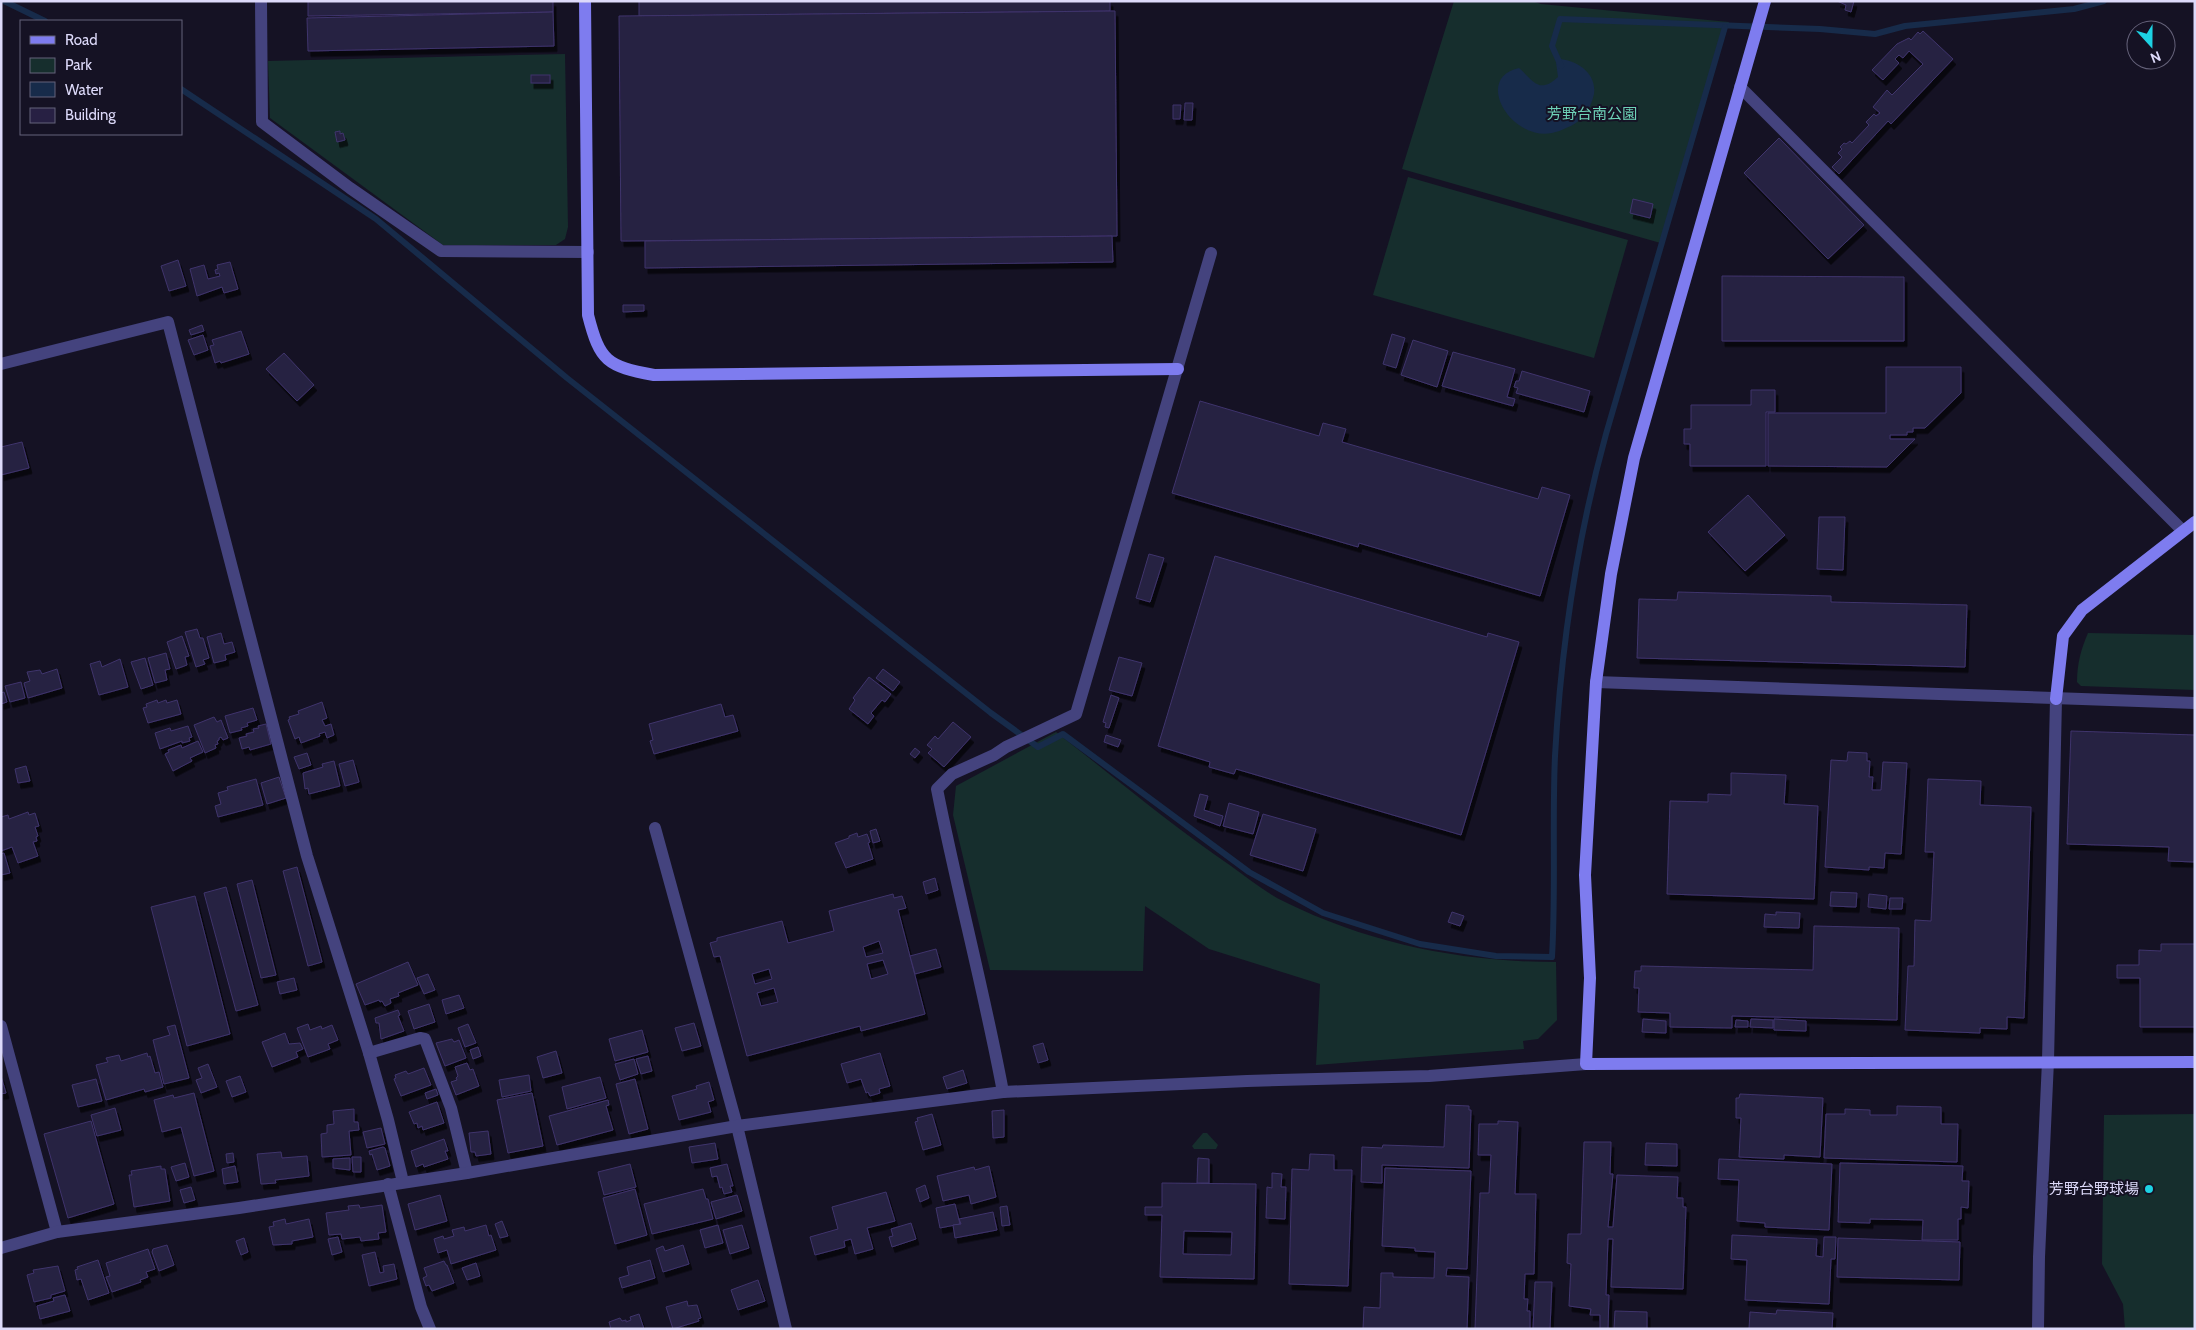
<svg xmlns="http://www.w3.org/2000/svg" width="2196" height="1330" font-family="Cabin,'Noto Sans JP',sans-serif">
<defs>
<filter id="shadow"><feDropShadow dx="3" dy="5.5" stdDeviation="0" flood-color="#0009"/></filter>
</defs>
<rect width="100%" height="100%" fill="#151224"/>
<g fill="#162e2d">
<path d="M1454,1H1532L1541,4L1729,22L1664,244L1402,169Z"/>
<path d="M565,54L568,227L565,239L556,245H443L270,118L268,61Z"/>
<path d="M1408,177L1628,240L1594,358L1373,295Z"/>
<path d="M2088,633L2195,635V690L2081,686L2077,682C2077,664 2081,649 2088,633Z"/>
<path d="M1056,732C1114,777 1171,825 1231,866C1248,878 1266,893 1285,902C1370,944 1462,962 1556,962L1557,1020L1538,1039L1523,1041L1524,1049L1316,1065L1320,984L1209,949L1145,906L1143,971L990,970L953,815L956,786Z"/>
<path d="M2195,1114V1329H2125L2123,1304L2102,1264L2104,1115Z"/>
<path d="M1203,1133H1207L1218,1145L1216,1149H1194L1192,1146Z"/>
</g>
<path fill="#172b4a" d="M1558,59C1577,60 1597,73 1594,94C1591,109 1581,123 1566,128C1562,130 1557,132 1552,133C1511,141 1473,78 1519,68C1533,80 1539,95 1558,77L1556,62Z"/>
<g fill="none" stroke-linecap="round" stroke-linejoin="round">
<g stroke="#172b4a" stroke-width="6">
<path d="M4,1L45,21"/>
<path d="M1561,66L1552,46L1560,19L1820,29L1875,34L1905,26L2074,9L2104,1"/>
<path d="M181,89L376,219L567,378L991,713L1038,747L1063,734L1249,872L1323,913L1420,944L1496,956L1552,957C1556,890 1552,822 1555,756C1561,647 1577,539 1606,434L1725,27"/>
</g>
</g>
<g fill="#272043" stroke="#3f356c" fill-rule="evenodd" filter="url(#shadow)">
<path d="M308,1H553V12L308,16Z"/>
<path d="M639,1H1110V11L639,16Z"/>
<path d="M1837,1H1854L1851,12L1845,10L1846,5Z"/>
<path d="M1115,11L1117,236L621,241L619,16Z"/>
<path d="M553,12L554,46L308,51L307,18Z"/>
<path d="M1923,31L1953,59L1891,124L1888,121L1839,174L1832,167L1842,157L1838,153L1842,149L1840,147L1844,143L1846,144L1850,141L1852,143L1869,125L1866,122L1874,114L1876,116L1880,113L1873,107L1887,90L1892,95L1923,64L1909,51L1903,58L1899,55L1895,59L1899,63L1883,80L1872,70L1897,44L1909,38L1911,40L1918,32L1920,34Z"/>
<rect x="531" y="75" width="19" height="8"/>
<path d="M1185,103H1193L1192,120H1184Z"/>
<path d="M1173,105H1181L1180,119H1173Z"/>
<path d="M340,131V134L343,133L345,140L337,142L335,132Z"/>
<path d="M1779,138L1864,225L1828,259L1744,173Z"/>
<path d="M1633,199L1653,204L1650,218L1630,213Z"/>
<path d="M1112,236L1113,262L645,268V241Z"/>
<path d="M178,260L186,286L169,291L161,266Z"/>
<path d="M230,262L238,289L224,293L222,287L197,296L190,269L204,265L208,279L220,276L219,273L216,274L215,270L218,269L217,265Z"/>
<path d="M1722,276L1904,277V341H1722Z"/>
<path d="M623,305H644V311L623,312Z"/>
<path d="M202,325L204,331L191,335L189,330Z"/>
<path d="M241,331L249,354L221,363L220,361L215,363L210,346L214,345L212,340Z"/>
<path d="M1392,334L1405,338L1396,368L1383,364Z"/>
<path d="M203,335L208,350L194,355L188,340Z"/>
<path d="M1413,340L1448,351L1437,387L1401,375Z"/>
<path d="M1453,352L1515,369L1507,397L1515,399L1513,406L1442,386Z"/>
<path d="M284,353L314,385L297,401L266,369Z"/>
<path d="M1886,367H1961V393L1925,428H1913V432H1907V435H1890V439H1915L1887,467L1768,466V413H1886Z"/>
<path d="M1522,371L1590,391L1584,412L1516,393L1518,388L1514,387L1516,381H1519Z"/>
<path d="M1751,390H1775V412H1766V466H1690V444H1684V429H1691V405H1751Z"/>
<path d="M1200,401L1319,436L1323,423L1346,429L1342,442L1538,499L1542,487L1570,495L1540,596L1359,543L1358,547L1172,493Z"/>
<path d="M22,442L29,468L1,475V447Z"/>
<path d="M1748,495L1785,535L1745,571L1708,532Z"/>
<path d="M1819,517H1845L1843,570L1817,569Z"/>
<path d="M1149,554L1164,558L1150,602L1136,598Z"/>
<path d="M1215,556L1487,637L1488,633L1519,642L1461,835L1236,769L1234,774L1209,767L1210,762L1158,746Z"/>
<path d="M1678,592L1831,596V602L1967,605L1965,667L1637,658L1639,599L1677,600Z"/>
<path d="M197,629L200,638H203L209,658L203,660L205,664L196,667L185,632Z"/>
<path d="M221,633L224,644L232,642L235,652L225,655L226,660L214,663L207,637Z"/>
<path d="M182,636L189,656L185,657L187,665L176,669L167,642Z"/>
<path d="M166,653L170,669L165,670L167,680L155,683L148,658Z"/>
<path d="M1119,657L1142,663L1132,696L1109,690Z"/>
<path d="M145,658L153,685L141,689L131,662Z"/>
<path d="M120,659L128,687L99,695L90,664L100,661L102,667Z"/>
<path d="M57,669L62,688L28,698L24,683L30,681L27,672L40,670L42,674Z"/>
<path d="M883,669L900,682L893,691L876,678Z"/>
<path d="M869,677L891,694L885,702L882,700L871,713L874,716L868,724L849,709L855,700L853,698Z"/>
<path d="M21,682L25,698L10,702L5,686Z"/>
<path d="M4,692L7,702L1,704V693Z"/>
<path d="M1111,695L1119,698L1109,728L1105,727L1106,723L1103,722Z"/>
<path d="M157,700L158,703L166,700L167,703L177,700L181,714L148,723L143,708L147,707L146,704Z"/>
<path d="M322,702L327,718L322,720L325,726L331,724L334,735L327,738L325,732L319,734L320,736L301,743L299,737L295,739L288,720L290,719L289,717L299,714L298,711Z"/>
<path d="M721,704L725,717L733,715L738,731L654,754L650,741L653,740L649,724Z"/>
<path d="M253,708L257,720L247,723L248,726L241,728L242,730L230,733L225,716Z"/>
<path d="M214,717L217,722L221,720L228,738L223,740L221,737L219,738V740L217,741L218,744L215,745L216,748L205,753L194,725Z"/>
<path d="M953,722L971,737L944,767L928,753L932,749L927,745L935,736L938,739Z"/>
<path d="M266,724L271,744L250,750L249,747L242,749L239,738L247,736L246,734L254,732L253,729L259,728L258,726Z"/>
<path d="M188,726L192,737L189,738L190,741L182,743V741L160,749L155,733L170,728L171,731Z"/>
<path d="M2071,731L2195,735V862L2168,861L2169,847L2067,844Z"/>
<path d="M1106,735L1121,740L1118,747L1104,742Z"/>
<path d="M198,741L203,752L190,758L192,761L173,771L165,754L169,752L168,750L181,745L182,748Z"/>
<path d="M915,748L920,752L915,758L910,754Z"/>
<path d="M1848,752L1867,753V761H1870L1869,777H1873L1872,790H1881L1883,762L1907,763L1901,854L1885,853L1884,868L1869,867V870L1825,867L1831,760L1847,761Z"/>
<path d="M307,753L311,765L299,769L294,757Z"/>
<path d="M353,760L359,782L345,786L339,764Z"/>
<path d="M334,761L340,786L309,794L308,788L305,789L303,773L323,767L322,764Z"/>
<path d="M26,766L30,781L18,783L15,769Z"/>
<path d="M1731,773L1786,775L1784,804L1818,806L1814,899L1667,894L1670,801L1708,802V794L1731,795Z"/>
<path d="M279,777L286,798L267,804L261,783Z"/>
<path d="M256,779L263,805L218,817L215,806L221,804L218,793L228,790L227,787Z"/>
<path d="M1928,779L1981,781L1980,805L2031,807L2024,1018L2007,1017V1029L1980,1028V1033L1905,1030L1908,966H1914L1915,920L1931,921L1934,852H1925Z"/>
<path d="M1200,794L1208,796L1204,810L1223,816L1220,826L1194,816Z"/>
<path d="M1229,803L1259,812L1253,834L1223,826Z"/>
<path d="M28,812L29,815L35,813L39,826L35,827L38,836L36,837L37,841L33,842L38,856L18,863L12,847L1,851V817L8,815L9,819Z"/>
<path d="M1263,814L1316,829L1303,871L1250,855Z"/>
<path d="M876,829L880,841L873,843L870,831Z"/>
<path d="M857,833L858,837L867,834L870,842L868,843L873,859L846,868L835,843L849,838V836Z"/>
<path d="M4,853L10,873L1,875V854Z"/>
<path d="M297,867L322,962L308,966L283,871Z"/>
<path d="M935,878L938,890L926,894L923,882Z"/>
<path d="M252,880L276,975L261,978L237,884Z"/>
<path d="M226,887L258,1005L236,1011L204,893Z"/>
<path d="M1831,892L1857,893L1856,907L1830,906Z"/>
<path d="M893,894L894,898L902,896L906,908L898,910L925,1014L861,1031L860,1026L747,1056L720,956L714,957L710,943L717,941V938L782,921L788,943L834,931L829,911ZM879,941L883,953L866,957L863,947ZM883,960L888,974L871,979L867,964ZM769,969L772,979L755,984L752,974ZM774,988L778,1002L761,1006L757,993Z"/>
<path d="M1869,894L1887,896L1886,909L1868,907Z"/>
<path d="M195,896L230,1034L187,1046L151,907Z"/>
<path d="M1890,898H1903L1902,909H1889Z"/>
<path d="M1452,912L1464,916L1460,926L1448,922Z"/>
<path d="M1776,912L1800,913L1799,928L1764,927L1765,914L1776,915Z"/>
<path d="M1814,926L1899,928L1897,1020L1732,1016V1028L1670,1027V1013L1638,1012L1639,988H1634L1635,971H1641V966L1813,970Z"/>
<path d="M2161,944H2195V1027H2140V978H2117V965H2139V950L2161,951Z"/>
<path d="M936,949L941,967L915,974L910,956Z"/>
<path d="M408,962L418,985L398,993L399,996L390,999L391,1003L385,1006L382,1001L380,1002L379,1000L365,1005L356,984Z"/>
<path d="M428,974L435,990L424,994L417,978Z"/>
<path d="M294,978L297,990L280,994L277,982Z"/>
<path d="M459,995L464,1008L446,1014L442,1000Z"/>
<path d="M429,1004L435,1022L414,1029L408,1011Z"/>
<path d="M398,1010L400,1015L398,1016L404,1031L381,1039L379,1023H376L375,1018Z"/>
<path d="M1643,1019L1666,1021V1033L1642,1032Z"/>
<path d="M1751,1019L1773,1020V1028L1750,1027Z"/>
<path d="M1774,1019L1806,1021V1031L1774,1030Z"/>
<path d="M1736,1020L1748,1021V1027H1735Z"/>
<path d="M694,1023L701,1046L682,1051L675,1028Z"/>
<path d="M308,1024L310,1030L321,1026L322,1029L332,1025L338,1040L328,1044L330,1049L308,1057L297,1028Z"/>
<path d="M468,1024L476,1043L465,1047L458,1028Z"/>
<path d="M175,1025L189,1078L164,1084L153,1040L170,1035L167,1027Z"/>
<path d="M642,1030L648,1052L615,1061L609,1039Z"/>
<path d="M285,1033L289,1044L300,1043L303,1049L296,1052L298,1057L272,1067L262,1042Z"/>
<path d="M452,1039L454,1042L459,1040L466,1058L445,1066L436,1043Z"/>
<path d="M1043,1043L1048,1060L1038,1063L1033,1046Z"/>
<path d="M478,1047L481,1056L473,1059L470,1050Z"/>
<path d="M556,1051L562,1073L543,1078L537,1057Z"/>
<path d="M147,1053L148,1057L150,1056L155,1073L159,1072L163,1087L145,1092L144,1089L106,1100L96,1065L108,1062L106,1058L119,1055L121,1061Z"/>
<path d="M880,1053L890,1086L879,1089L880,1093L870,1096L868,1092L866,1093L861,1079L847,1083L841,1064Z"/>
<path d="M648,1056L652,1071L641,1074L636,1059Z"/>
<path d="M634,1059L638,1074L620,1080L615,1064Z"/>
<path d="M467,1063L470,1070L473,1069L479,1086L456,1095L451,1082L457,1080L456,1078L458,1076L455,1067Z"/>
<path d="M208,1064L217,1087L201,1093L196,1080L202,1078L198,1068Z"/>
<path d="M424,1068L431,1085L401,1096L394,1079L396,1078L395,1075L406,1071L408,1074Z"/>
<path d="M963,1070L967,1083L947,1089L943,1077Z"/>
<path d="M529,1075L531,1091L502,1097L499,1080Z"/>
<path d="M1,1076L6,1093L1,1094Z"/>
<path d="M240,1076L246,1092L232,1097L226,1081Z"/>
<path d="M600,1077L606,1098L567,1109L562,1087Z"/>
<path d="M96,1079L102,1101L78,1107L72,1085Z"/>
<path d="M635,1079L648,1129L629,1134L616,1084Z"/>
<path d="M709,1082L714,1100L708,1102L711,1112L679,1120L672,1096L697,1089L696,1086Z"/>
<path d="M436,1089L438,1095L427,1099L425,1093Z"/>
<path d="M194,1093L214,1171L194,1176L181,1127L162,1132L154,1100L173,1095L174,1098Z"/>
<path d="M532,1093L543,1146L508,1153L497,1100Z"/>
<path d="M1740,1094L1823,1098L1820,1157L1784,1155V1159L1739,1157L1741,1118H1736V1098H1739Z"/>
<path d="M608,1100L609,1105L606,1106L613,1130L557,1145L549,1116Z"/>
<path d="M437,1102L444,1123L423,1130L422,1126L418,1128L417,1123L414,1124L409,1112Z"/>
<path d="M1446,1105L1469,1106V1110H1471L1469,1168L1382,1165V1183L1361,1182L1362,1147L1382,1148L1383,1145L1444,1147Z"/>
<path d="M1897,1106L1941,1107V1124H1958L1957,1162L1824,1158L1826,1114H1845V1109L1870,1110V1115H1897Z"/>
<path d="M115,1108L121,1130L97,1136L91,1115Z"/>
<path d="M354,1109V1122H358L359,1130L349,1131L351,1155L322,1157L321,1134L327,1133V1125L334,1124L333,1111Z"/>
<path d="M1004,1110V1137L993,1138L992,1111Z"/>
<path d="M932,1114L941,1145L923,1150L915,1122L918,1121L917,1118Z"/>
<path d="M91,1121L114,1204L68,1218L44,1134Z"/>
<path d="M1498,1121L1518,1122L1515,1194H1536L1534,1274H1525L1524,1299H1528L1527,1311H1530V1329H1475L1480,1193H1489L1491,1155H1478L1479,1124H1498Z"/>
<path d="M381,1128L385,1144L367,1148L363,1132Z"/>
<path d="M488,1131L491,1154L476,1156L475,1152H471L469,1133Z"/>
<path d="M444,1139L448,1151H445L448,1159L424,1167L423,1164L416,1167L411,1151Z"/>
<path d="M1584,1142H1611L1610,1174H1613L1608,1227H1613L1617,1175L1678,1177L1677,1198H1683V1207H1686L1683,1289L1611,1287L1613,1239H1608L1606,1295H1609L1608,1329H1600V1315H1590L1591,1309L1569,1306L1571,1264L1567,1263L1568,1234H1581Z"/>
<path d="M715,1143L718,1159L692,1163L689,1147Z"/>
<path d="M1646,1143L1677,1144V1166L1645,1165Z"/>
<path d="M383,1147L385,1148L390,1166L377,1170L372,1154L370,1155L369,1151Z"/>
<path d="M281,1152L282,1158L307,1156L309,1176L275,1180L276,1183L261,1184L257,1154Z"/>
<path d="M233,1153L234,1162L227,1163L226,1154Z"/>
<path d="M1310,1154L1334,1155V1170H1352L1348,1286L1289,1284L1292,1169L1309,1170Z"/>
<path d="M352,1157H361V1172H353Z"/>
<path d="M350,1158V1170L333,1168V1159Z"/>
<path d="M1198,1158L1209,1159V1183H1197Z"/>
<path d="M1719,1159L1832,1164L1829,1230L1765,1227V1223L1737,1221L1739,1180L1718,1179Z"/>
<path d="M185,1163L189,1177L176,1181L171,1167Z"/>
<path d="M1840,1163L1963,1166L1962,1181H1969L1968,1208L1961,1207V1219H1958V1240H1922L1923,1220L1870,1219V1223L1838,1222Z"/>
<path d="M630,1164L636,1187L604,1195L598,1172Z"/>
<path d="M727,1164L733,1186H730L732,1192L724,1194L722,1187L720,1188L717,1176L712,1177L710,1168Z"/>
<path d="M161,1166V1169H165L170,1201L134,1207L129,1175H132L131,1171Z"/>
<path d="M235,1166L238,1182L224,1184L222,1169Z"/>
<path d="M989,1166L996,1197L971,1204L969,1195L943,1201L937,1176L974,1167L975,1170Z"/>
<path d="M1385,1168L1471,1171L1467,1269L1447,1268L1446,1276L1469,1277L1467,1329H1363L1364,1307L1380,1308L1381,1273H1393V1277L1434,1278L1435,1252L1415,1251V1248L1382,1246Z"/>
<path d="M1272,1173L1282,1174L1281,1187H1286L1285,1219L1266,1218L1267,1187L1272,1188Z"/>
<path d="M1162,1183L1256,1184L1254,1279L1160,1277L1162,1215H1145V1207H1162ZM1184,1231L1232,1232L1231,1255L1183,1254Z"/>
<path d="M925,1185L929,1198L920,1202L916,1189Z"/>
<path d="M191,1187L195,1200L184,1203L180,1190Z"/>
<path d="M635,1189L647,1235L615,1244L603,1198Z"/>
<path d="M703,1189L706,1199H708L713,1219L652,1234L644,1204Z"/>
<path d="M886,1192L895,1221L867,1228L873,1249L855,1254L851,1239L844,1241L845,1247L815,1255L810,1237L838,1229L832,1207Z"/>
<path d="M440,1195L447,1221L415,1230L408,1204Z"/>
<path d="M737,1195L742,1211L716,1219L711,1202Z"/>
<path d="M955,1204L960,1224L940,1228L936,1208Z"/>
<path d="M359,1205L360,1208L382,1205L386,1232L378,1233L379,1239L361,1241L360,1237L342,1239L341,1234L329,1235L326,1213L349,1210L348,1206Z"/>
<path d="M1007,1206L1010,1225L1002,1226L1000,1207Z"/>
<path d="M993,1212L997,1230L955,1238L953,1225L961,1224L959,1219Z"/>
<path d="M285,1219L286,1224L309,1219L313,1237L292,1241V1244L273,1245L269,1227L274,1226L273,1222Z"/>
<path d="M502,1221L508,1236L500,1238L495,1224Z"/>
<path d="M911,1223L916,1239L892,1247L889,1237L893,1236L891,1229Z"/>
<path d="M486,1225L489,1236L491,1235L496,1250L451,1264L447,1250L438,1253L434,1239L443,1236L444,1239L454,1236L452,1230L464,1227L465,1231Z"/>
<path d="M718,1225L723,1243L705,1248L700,1230Z"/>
<path d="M742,1225L749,1248L730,1254L723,1230Z"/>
<path d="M1732,1235L1817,1239L1816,1256L1823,1257L1824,1237H1836L1835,1259H1831L1829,1304L1745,1300L1747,1260L1731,1259Z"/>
<path d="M338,1237L342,1252L332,1255L328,1239Z"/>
<path d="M244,1238L248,1252L241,1255L236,1241Z"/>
<path d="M1838,1238L1960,1242L1959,1280L1837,1277Z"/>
<path d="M167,1245L174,1265L159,1271L152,1252L153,1249Z"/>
<path d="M683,1245L689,1264L663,1272L656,1249L663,1246L665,1251Z"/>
<path d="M148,1249L155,1269L146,1272L148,1277L140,1280L141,1282L112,1292L106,1277L110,1276L106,1263Z"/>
<path d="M375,1252L380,1273L384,1272L383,1266L394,1264L397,1279L369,1286L362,1255Z"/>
<path d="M98,1260L109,1293L88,1300L81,1279L77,1280L75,1270L78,1269L77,1267Z"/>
<path d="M650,1260L655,1278L622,1288L619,1278L629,1275L627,1267Z"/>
<path d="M444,1261L446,1265H447L454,1283L432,1291L429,1285L426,1286L423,1278L427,1276L424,1268Z"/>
<path d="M476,1263L480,1276L467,1280L462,1268Z"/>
<path d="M58,1266L65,1291L51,1295V1298L34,1302L27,1275L34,1273L33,1270Z"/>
<path d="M758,1280L765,1301L738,1310L731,1290Z"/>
<path d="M1535,1282H1552L1550,1329H1533Z"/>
<path d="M65,1295L70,1311L40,1319L37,1306L54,1301L53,1298Z"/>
<path d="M687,1301L688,1306L697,1305L701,1318L698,1319L699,1321L673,1329L666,1307Z"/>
<path d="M1777,1310L1833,1313L1832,1329H1749L1750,1312L1776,1314Z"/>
<path d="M1615,1311L1647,1312V1329H1614Z"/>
<path d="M639,1314L644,1329H611L609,1322L620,1318L622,1321L626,1320V1322L631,1320L630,1317Z"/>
</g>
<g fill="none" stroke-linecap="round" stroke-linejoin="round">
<g stroke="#44437e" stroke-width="12">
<path d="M261,1L262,122L350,188L441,251L588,252"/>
<path d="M1740,87L2183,531"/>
<path d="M1,364L168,322L307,856L369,1053L388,1120L403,1182"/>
<path d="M1596,682L2195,703"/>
<path d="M655,828L737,1126L786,1329"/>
<path d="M1,1026L57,1232"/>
<path d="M369,1053L420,1038L425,1039L451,1108L467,1173"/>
<path d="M1003,1092C984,990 957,890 937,789L952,774L994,755L1006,747L1076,714L1211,253"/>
<path d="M388,1184L421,1307L430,1329"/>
<path d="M1,1248L57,1232L239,1208L467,1173L737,1126L1003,1092L1247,1081L1429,1076L1586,1064"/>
<path d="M2038,1329L2039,1257L2048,1061L2056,699"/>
</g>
<g stroke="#7e7cef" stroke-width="12">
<path d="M585,1L588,315C600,362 607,366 654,375L1178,369"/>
<path d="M1765,1L1634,458L1611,574L1596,682L1585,875L1590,978L1586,1064L2195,1062"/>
<path d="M2056,699L2063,636L2082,610L2195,522"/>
</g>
</g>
<circle fill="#1dd2e3" stroke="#151224" stroke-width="2" cx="2149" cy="1189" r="5"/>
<g text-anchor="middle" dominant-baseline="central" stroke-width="4" stroke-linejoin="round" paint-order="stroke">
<g font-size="15" fill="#6ed2b8" stroke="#151224">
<text x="1592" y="114">芳野台南公園</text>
</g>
<g font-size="15" fill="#dddafa" stroke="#151224" text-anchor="end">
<text x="2139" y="1189">芳野台野球場</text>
</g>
</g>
<rect width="2196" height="1330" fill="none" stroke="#dddafa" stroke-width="5"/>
<rect x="20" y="20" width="162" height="115" fill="#151224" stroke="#65627a"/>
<rect x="30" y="36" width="25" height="8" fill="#7e7cef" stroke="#65627a"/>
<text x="65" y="45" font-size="15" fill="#dddafa">Road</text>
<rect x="30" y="58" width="25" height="15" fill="#162e2d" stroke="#65627a"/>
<text x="65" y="70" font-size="15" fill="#dddafa">Park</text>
<rect x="30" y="82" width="25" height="15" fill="#172b4a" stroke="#65627a"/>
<text x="65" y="95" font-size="15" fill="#dddafa">Water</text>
<rect x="30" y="108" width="25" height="15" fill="#272043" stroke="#65627a"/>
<text x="65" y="120" font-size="15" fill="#dddafa">Building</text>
<g transform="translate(2151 45) rotate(159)"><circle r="24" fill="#151224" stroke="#65627a"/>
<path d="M0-4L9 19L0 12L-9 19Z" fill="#1dd2e3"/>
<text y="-8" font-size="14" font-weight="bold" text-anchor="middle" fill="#dddafa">N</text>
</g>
</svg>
